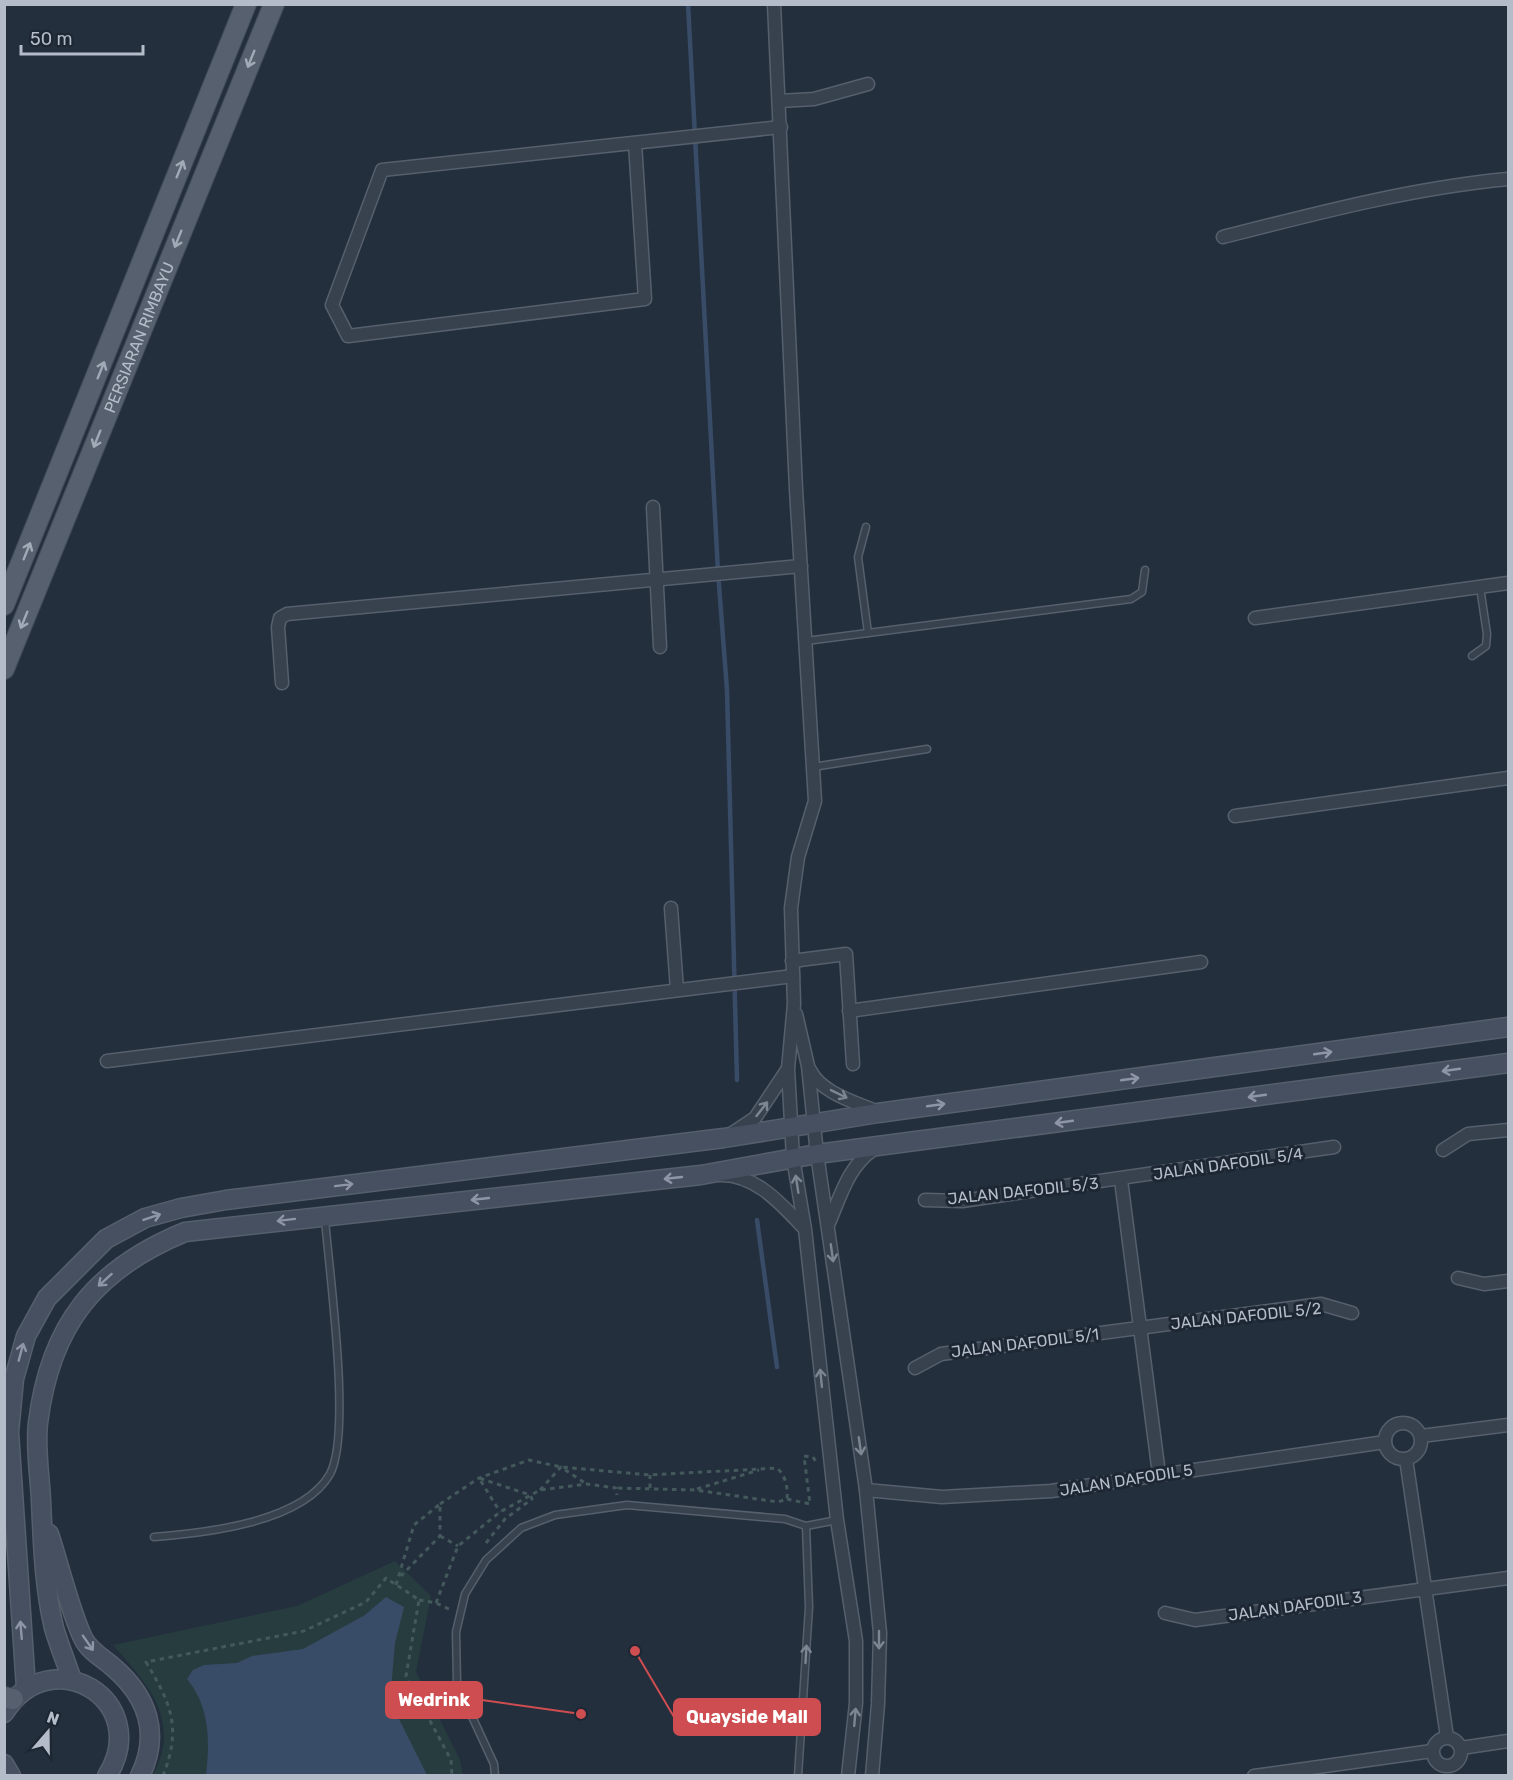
<svg xmlns="http://www.w3.org/2000/svg" width="1513" height="1780" font-family="Rubik,sans-serif">
<rect width="100%" height="100%" fill="#242f3e"/>
<path fill="#263c3f" d="M395,1561L431,1596L416,1672L460,1760L463,1775H153C182,1720 148,1685 113,1645L297,1606Z"/>
<path fill="#394c67" d="M386,1597L404,1607L395,1643L390,1701L427,1775H206C210,1741 210,1707 187,1679L193,1670L204,1665L237,1663L252,1656L303,1649L365,1615Z"/>
<g fill="none" stroke-linecap="round" stroke-linejoin="round">
<g stroke="#394c67" stroke-width="4.5">
<path d="M688,4L718,572L727,690L737,1080"/>
<path d="M757,1220L777,1367"/>
</g>
<g stroke="#565f6c" stroke-width="9">
<g id="lane">
<path d="M866,527L858,557L868,633"/>
<path d="M806,641L1131,599L1142,592L1145,570"/>
<path d="M1472,656L1486,646L1487,634L1480,587"/>
<path d="M813,767L927,749"/>
<path d="M154,1537C204,1533 302,1523 330,1474C352,1433 329,1271 325,1219"/>
<path d="M495,1776L494,1764L457,1684L456,1632L465,1594L486,1560L521,1528L555,1515L627,1505L785,1519L806,1526L837,1520"/>
<path d="M798,1776L809,1607L806,1526"/>
</g>
</g>
<g stroke="#565f6c" stroke-width="15">
<g id="street">
<path d="M774,4L796,489L815,801L798,857L791,908L794,1004L788,1069L793,1158L805,1229L837,1520L856,1641V1703L848,1776"/>
<path d="M780,101L814,99L868,84"/>
<path d="M635,143L645,299L348,336L332,305L382,170C515,156 648,141 781,127"/>
<path d="M1223,237C1317,213 1412,188 1508,179"/>
<path d="M653,507L660,647"/>
<path d="M1255,618L1508,583"/>
<path d="M282,683L278,627L280,618L287,614L801,566"/>
<path d="M1235,816L1508,778"/>
<path d="M671,908L677,990"/>
<path d="M792,961L846,954L853,1064"/>
<path d="M849,1011L1201,962"/>
<path d="M796,1014L808,1066L817,1154L866,1490L880,1633L878,1704L872,1776"/>
<path d="M107,1061L793,976"/>
<path d="M810,1070C821,1093 855,1102 878,1112"/>
<path d="M731,1134L755,1118L787,1070"/>
<path d="M1443,1150L1468,1134L1508,1130"/>
<path d="M720,1175C756,1174 782,1205 804,1228"/>
<path d="M1121,1180L1159,1474"/>
<path d="M925,1200L962,1201L1334,1147"/>
<path d="M828,1225C840,1198 848,1166 874,1149"/>
<path d="M1458,1278L1484,1284L1508,1281"/>
<path d="M915,1368L941,1354L1321,1304L1352,1313"/>
<circle cx="1403" cy="1441" r="18"/>
<path d="M1421,1436L1508,1425"/>
<path d="M1406,1459L1447,1737"/>
<path d="M866,1490L942,1497L1051,1491L1385,1442"/>
<path d="M1165,1613L1195,1620L1508,1578"/>
<circle cx="1447" cy="1752" r="14"/>
<path d="M1461,1748L1508,1741"/>
<path d="M1254,1776L1432,1751"/>
</g>
</g>
<g stroke="#565f6c" stroke-width="21">
<g id="secondary">
<path d="M49,1534C59,1564 70,1611 83,1638C89,1651 103,1658 113,1667C147,1696 161,1733 140,1776"/>
<path d="M72,1680C66,1662 59,1645 54,1628C44,1586 43,1543 41,1501C40,1476 35,1448 38,1423C50,1325 95,1269 185,1232L701,1175L817,1154L1508,1063"/>
<path d="M26,1688L9,1432L14,1379L26,1336L47,1298L106,1239L145,1218L181,1208L226,1200L724,1138L878,1113L1508,1027"/>
<path d="M4,1713C51,1638 154,1701 107,1776"/>
<path d="M4,1764L11,1776"/>
</g>
</g>
<g stroke="#414a57" stroke-width="22">
<g id="primary">
<path d="M4,605L246,4"/>
<path id="s1" d="M4,669L274,4"/>
<path d="M4,1697L13,1699"/>
</g>
</g>
<g stroke="#44595c" stroke-width="3" stroke-dasharray="4.5 4.5" stroke-linecap="butt">
<path d="M650,1488V1475"/>
<path d="M697,1489L759,1470"/>
<path d="M540,1490L561,1467L585,1483"/>
<path d="M787,1499L810,1504L804,1456L813,1457L816,1462"/>
<path d="M440,1504L479,1478L529,1460L561,1467L650,1475L777,1468C786,1476 788,1488 787,1499L778,1502L695,1490L616,1488"/>
<path d="M440,1536L458,1546"/>
<path d="M486,1543L505,1519L532,1499L530,1495L479,1478L500,1512"/>
<path d="M396,1585L414,1525L440,1504V1536L401,1576"/>
<path d="M419,1600L436,1603L451,1610"/>
<path d="M436,1603L458,1546L500,1512L540,1490L587,1484L616,1488L617,1495"/>
<path d="M163,1776C182,1727 171,1704 146,1662L304,1631L366,1602L386,1578L419,1600L406,1676L451,1760L452,1776"/>
</g>
<use href="#lane" stroke="#38414e" stroke-width="6"/>
<use href="#street" stroke="#38414e" stroke-width="12"/>
<use href="#secondary" stroke="#465061" stroke-width="18"/>
<use href="#primary" stroke="#56606e" stroke-width="20"/>
</g>
<defs><path id="oneway-shaft" d="M-6 0H5M1.5-3L5.5 0L1.5 3" fill="none" stroke-width="1.6" stroke-linecap="round" stroke-linejoin="round" transform="scale(1.5)"/></defs>
<g stroke="#a1aab7">
<use href="#oneway-shaft" transform="translate(251 59) rotate(112)"/>
<use href="#oneway-shaft" transform="translate(180 169) rotate(-68)"/>
<use href="#oneway-shaft" transform="translate(178 239) rotate(112)"/>
<use href="#oneway-shaft" transform="translate(101 370) rotate(-68)"/>
<use href="#oneway-shaft" transform="translate(97 439) rotate(112)"/>
<use href="#oneway-shaft" transform="translate(27 551) rotate(-68)"/>
<use href="#oneway-shaft" transform="translate(24 620) rotate(112)"/>
</g>
<g stroke="#8e96a5">
<use href="#oneway-shaft" transform="translate(1323 1053) rotate(-8)"/>
<use href="#oneway-shaft" transform="translate(1451 1070) rotate(172)"/>
<use href="#oneway-shaft" transform="translate(1130 1079) rotate(-8)"/>
<use href="#oneway-shaft" transform="translate(1257 1096) rotate(172)"/>
<use href="#oneway-shaft" transform="translate(936 1105) rotate(-8)"/>
<use href="#oneway-shaft" transform="translate(1064 1122) rotate(172)"/>
<use href="#oneway-shaft" transform="translate(673 1178) rotate(174)"/>
<use href="#oneway-shaft" transform="translate(344 1185) rotate(-7)"/>
<use href="#oneway-shaft" transform="translate(480 1199) rotate(174)"/>
<use href="#oneway-shaft" transform="translate(152 1217) rotate(-19)"/>
<use href="#oneway-shaft" transform="translate(286 1220) rotate(173)"/>
<use href="#oneway-shaft" transform="translate(105 1280) rotate(138)"/>
<use href="#oneway-shaft" transform="translate(21 1352) rotate(-75)"/>
<use href="#oneway-shaft" transform="translate(21 1630) rotate(-95)"/>
<use href="#oneway-shaft" transform="translate(88 1643) rotate(55)"/>
</g>
<g stroke="#7c8592">
<use href="#oneway-shaft" transform="translate(839 1094) rotate(26)"/>
<use href="#oneway-shaft" transform="translate(762 1109) rotate(-52)"/>
<use href="#oneway-shaft" transform="translate(797 1184) rotate(-99)"/>
<use href="#oneway-shaft" transform="translate(832 1253) rotate(82)"/>
<use href="#oneway-shaft" transform="translate(821 1378) rotate(-96)"/>
<use href="#oneway-shaft" transform="translate(860 1446) rotate(82)"/>
<use href="#oneway-shaft" transform="translate(879 1640) rotate(90)"/>
<use href="#oneway-shaft" transform="translate(806 1654) rotate(-87)"/>
<use href="#oneway-shaft" transform="translate(855 1717) rotate(-85)"/>
</g>
<g text-anchor="middle" dominant-baseline="central" stroke-width="6" stroke-linejoin="round" paint-order="stroke">
<g font-size="16" fill="#b4bcc9" stroke="#1d2633">
<text stroke="none"><textPath href="#s1" startOffset="358">PERSIARAN RIMBAYU</textPath></text>
<text transform="translate(1228 1164) rotate(-8)">JALAN DAFODIL 5/4</text>
<text transform="translate(1023 1191) rotate(-6)">JALAN DAFODIL 5/3</text>
<text transform="translate(1246 1316) rotate(-6)">JALAN DAFODIL 5/2</text>
<text transform="translate(1025 1343) rotate(-7)">JALAN DAFODIL 5/1</text>
<text transform="translate(1126 1480) rotate(-9)">JALAN DAFODIL 5</text>
<text transform="translate(1295 1606) rotate(-8)">JALAN DAFODIL 3</text>
</g>
</g>
<path fill="none" stroke="#ce4d50" stroke-width="2" d="M581 1714L482 1700M635 1651L674 1717"/>
<g fill="#ce4d50" stroke="#1d2633" stroke-width="2">
<circle cx="581" cy="1714" r="6"/>
<circle cx="635" cy="1651" r="6"/>
</g>
<g fill="#ce4d50" stroke="#ce4d50" stroke-width="2">
<rect x="386" y="1682" width="96" height="36" rx="6"/>
<rect x="674" y="1699" width="146" height="36" rx="6"/>
</g>
<g font-size="18" text-anchor="middle" font-weight="bold" fill="#fff">
<text x="434" y="1706">Wedrink</text>
<text x="747" y="1723">Quayside Mall</text>
</g>
<rect width="1513" height="1780" fill="none" stroke="#b4bcc9" stroke-width="12"/>
<g transform="translate(48 1732) rotate(20)" stroke="#1d2633" stroke-width="4.5" paint-order="stroke">
<path d="M0-4.5L10 22L0 15L-10 22Z" fill="#b4bcc9"/>
<text y="-9" font-size="16" font-weight="bold" text-anchor="middle" fill="#b4bcc9">N</text>
</g>
<path d="M21 45v9h122v-9" fill="none" stroke="#b4bcc9" stroke-width="3"/>
<text x="30" y="45" font-size="18" fill="#b4bcc9" stroke="#1d2633" stroke-width="4.5" paint-order="stroke">50 m</text>
</svg>
